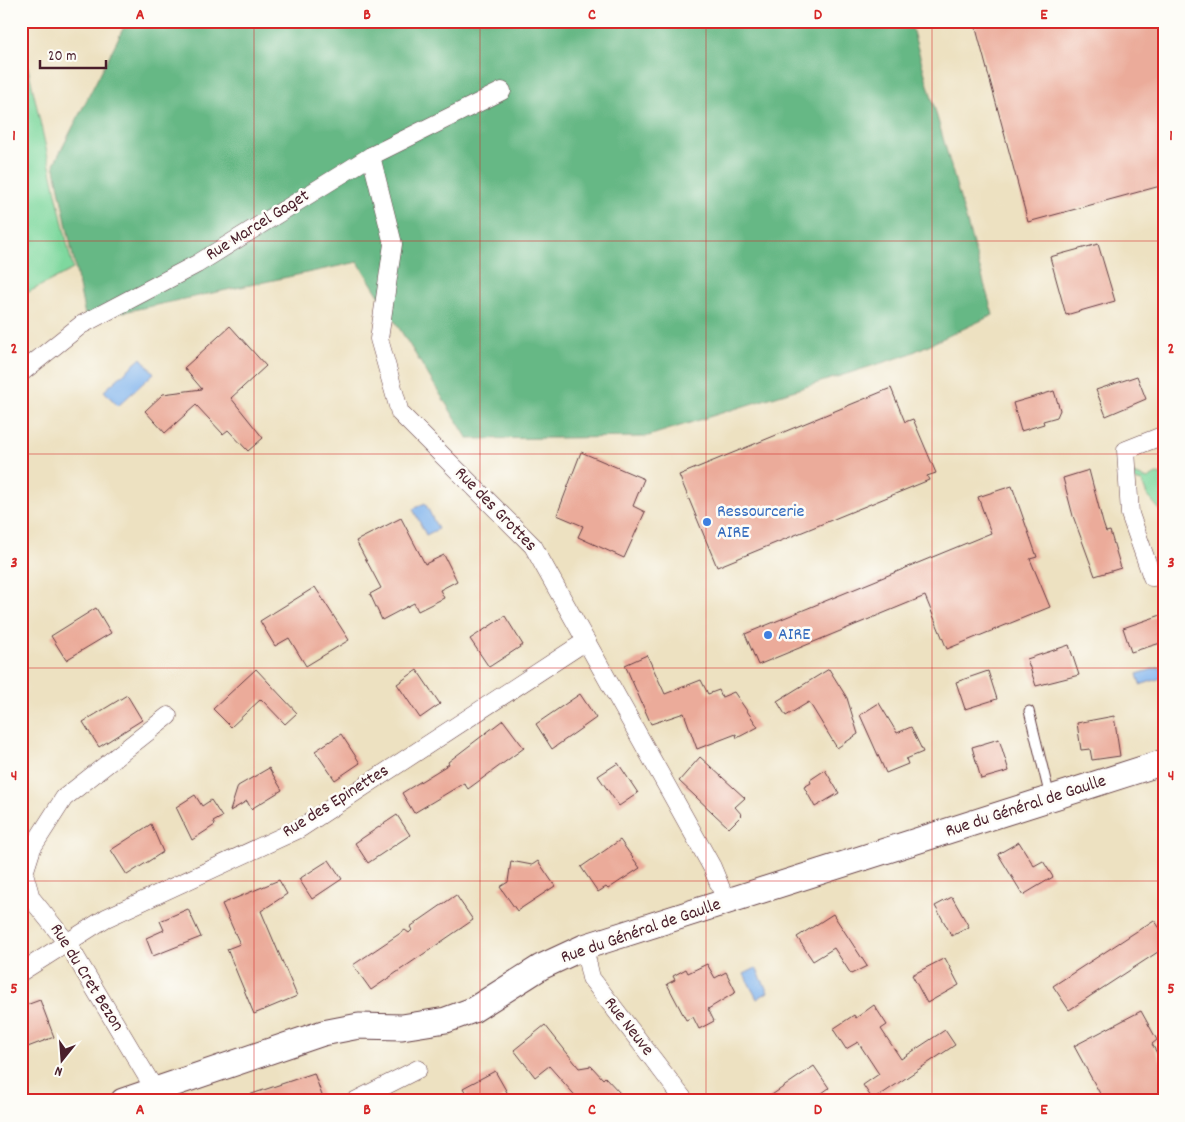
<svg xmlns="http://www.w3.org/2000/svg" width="1185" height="1122" font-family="Dekko,sans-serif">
<rect width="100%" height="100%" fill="#fdfcf7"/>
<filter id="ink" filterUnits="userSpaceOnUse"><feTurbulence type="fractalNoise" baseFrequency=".02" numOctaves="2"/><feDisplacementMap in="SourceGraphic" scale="10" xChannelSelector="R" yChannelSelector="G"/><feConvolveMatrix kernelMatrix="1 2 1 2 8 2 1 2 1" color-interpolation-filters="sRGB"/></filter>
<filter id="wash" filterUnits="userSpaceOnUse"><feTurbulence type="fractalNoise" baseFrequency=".0096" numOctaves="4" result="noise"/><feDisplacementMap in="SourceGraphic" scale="20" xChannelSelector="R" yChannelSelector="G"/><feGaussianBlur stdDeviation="1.12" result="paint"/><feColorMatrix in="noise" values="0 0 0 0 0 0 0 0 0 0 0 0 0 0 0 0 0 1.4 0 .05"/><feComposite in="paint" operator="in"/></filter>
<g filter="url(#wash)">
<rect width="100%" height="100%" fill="#ede1c1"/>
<g fill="#7ed89e" stroke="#647c64">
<path d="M21,36L73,269L21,296Z"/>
<path d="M1133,474L1148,479L1156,474L1164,475V515L1147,495L1142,482L1135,480Z"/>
</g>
<path fill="#66b885" stroke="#586c58" d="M127,21H910L993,315L907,355L645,437L468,439L358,262L86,320L54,164Z"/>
<g fill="#7fb3ed" stroke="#64698c">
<path d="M141,358L154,373L118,406L104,391Z"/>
<path d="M425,503L438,529L426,535L413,509Z"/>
<path d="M1160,667L1164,677L1140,685L1137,674Z"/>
<path d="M756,968L768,992L757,999L744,974Z"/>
</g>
<g id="blocks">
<g fill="#ebab9a">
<path d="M974,21H1164V185L1028,222Z"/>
<path d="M1098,244L1115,301L1066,315L1050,257Z"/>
<path d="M230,326L266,366L231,398L263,438L248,451L228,430L223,434L196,405L165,433L145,411L163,394L202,389L184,368Z"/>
<path d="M1137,376L1146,399L1106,416L1096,390Z"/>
<path d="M891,388L905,422L913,419L936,473L927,476L929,480L717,567L679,475Z"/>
<path d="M1054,391L1060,410L1057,417L1043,421L1044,424L1021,431L1013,403Z"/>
<path d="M581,452L644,479L633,506L645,512L624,558L578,537L583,526L557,515Z"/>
<path d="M1089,470L1103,523L1106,532L1110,531L1121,568L1095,576L1073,516L1063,478Z"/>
<path d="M1012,486L1037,557L1030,559L1050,607L947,649L925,596L758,665L745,634L991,533L978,497Z"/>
<path d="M401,518L425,564L444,555L457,581L440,590L444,598L418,611L414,603L382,620L370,594L381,588L356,541Z"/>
<path d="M315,587L349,640L306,666L289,638L275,646L260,621Z"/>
<path d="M96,608L111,633L66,660L51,636Z"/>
<path d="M1161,615L1164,626V642L1131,652L1123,628Z"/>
<path d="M505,616L523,645L489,667L470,639Z"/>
<path d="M1069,645L1079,675L1036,686L1027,659Z"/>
<path d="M647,655L665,694L701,680L708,694L719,690L722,697L734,692L758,727L737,738L736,734L697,749L684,713L651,724L625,665Z"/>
<path d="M256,669L297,713L285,724L261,699L231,727L213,709Z"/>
<path d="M829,669L847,698L858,734L837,748L809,702L786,716L777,701Z"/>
<path d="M417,670L440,704L420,718L397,684Z"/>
<path d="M988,671L997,699L965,709L956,682Z"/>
<path d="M580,694L596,718L552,749L536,724Z"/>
<path d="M127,695L142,720L99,747L83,722Z"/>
<path d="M879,703L897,733L911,727L923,752L906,759L908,764L886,773L860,715Z"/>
<path d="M1114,716L1120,756L1092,760L1090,749L1081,750L1077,723Z"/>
<path d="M503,720L524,748L468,789L464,783L414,813L402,793L449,764L448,762Z"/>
<path d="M341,734L360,763L335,780L315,751Z"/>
<path d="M999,739L1009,771L981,779L972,747Z"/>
<path d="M700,757L745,798L735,807L742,815L729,828L679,781Z"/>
<path d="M618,763L638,793L619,806L598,776Z"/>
<path d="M269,768L282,790L251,809L247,801L230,811L238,786Z"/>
<path d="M825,770L839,793L815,807L804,787L811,783L810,780Z"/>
<path d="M195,795L202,806L211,800L222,817L213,822L215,825L192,840L176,807Z"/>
<path d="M397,815L410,835L368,863L355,843Z"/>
<path d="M151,824L163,852L127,875L111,850Z"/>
<path d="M620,840L640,868L608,889L606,887L598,892L581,867Z"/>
<path d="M1019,842L1034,866L1043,861L1053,877L1023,895L998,854Z"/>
<path d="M329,860L342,879L312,899L299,879Z"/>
<path d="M511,861L532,865L538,861L555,886L517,911L500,887L508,882Z"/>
<path d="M279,880L287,894L261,911L297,996L254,1014L227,949L240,944L222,904Z"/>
<path d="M456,895L473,920L371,990L353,965L405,930L409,933L412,930L410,927Z"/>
<path d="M952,897L969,927L952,936L935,906Z"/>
<path d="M188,909L201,937L153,956L146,938L164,930L160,921Z"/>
<path d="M833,914L867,966L851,974L834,948L813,961L797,937Z"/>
<path d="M1154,920L1164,934V948L1069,1010L1053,986Z"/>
<path d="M945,958L959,985L927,1003L912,975Z"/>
<path d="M707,964L715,978L726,972L736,992L708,1009L714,1021L699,1029L693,1017L686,1020L667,984L675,980L673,976L686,969L688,973Z"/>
<path d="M40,1000L54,1037L25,1048L21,1038V1007Z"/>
<path d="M874,1005L887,1025L881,1029L901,1059L945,1030L955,1045L873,1100L863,1085L879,1074L858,1042L846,1049L833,1029L854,1015L856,1018Z"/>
<path d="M1141,1011L1157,1040L1152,1044L1164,1066V1101H1104L1074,1046Z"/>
<path d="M545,1025L579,1068L591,1066L603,1079L605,1077L620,1093L611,1101H580L549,1066L535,1077L514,1050Z"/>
<path d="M814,1066L829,1088L811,1101H763Z"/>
<path d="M495,1071L508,1094L496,1101H470L463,1088Z"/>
<path d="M314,1073L324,1101H241L240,1098Z"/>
</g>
</g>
</g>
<g filter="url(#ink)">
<use href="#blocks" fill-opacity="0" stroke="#623c42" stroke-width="1"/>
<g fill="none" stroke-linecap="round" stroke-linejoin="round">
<g stroke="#623c42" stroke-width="11">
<path id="service" d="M1029,711L1050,797"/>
</g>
<g stroke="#623c42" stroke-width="19">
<g id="minor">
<path d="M371,156L393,244L379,339L400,413L533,546L712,867L727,903"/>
<path d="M21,373L81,325L197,264L371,156L502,91"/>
<path d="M1164,435L1126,450L1130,514L1152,577L1164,576"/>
<path d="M584,947L591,978L685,1101"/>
<path d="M21,972L106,918L299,829L586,641"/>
<path d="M165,1101L149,1080L68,944L31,898L24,873L32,848L64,798L168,716"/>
<path d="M355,1101L418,1069"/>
</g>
</g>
<g stroke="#623c42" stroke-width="27">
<path id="secondary" d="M123,1101L323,1033L359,1026L402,1027L446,1020L473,1010L541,967L584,947L1164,762"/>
</g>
<use href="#service" stroke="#fff" stroke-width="9"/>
<use href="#minor" stroke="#fff" stroke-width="18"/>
<use href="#secondary" stroke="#fff" stroke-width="25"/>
</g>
</g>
<path fill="none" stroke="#d62828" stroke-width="1" stroke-opacity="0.55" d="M254,21V1101M480,21V1101M706,21V1101M932,21V1101M21,241H1164M21,454H1164M21,668H1164M21,881H1164"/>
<g fill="#3f7fe0" stroke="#fdfcf7" stroke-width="2">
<circle cx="707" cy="522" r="5"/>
<circle cx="768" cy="635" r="5"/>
</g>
<g text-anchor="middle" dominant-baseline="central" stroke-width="5" stroke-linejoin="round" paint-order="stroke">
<g font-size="18" fill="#4a1f2b" stroke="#fdfcf7">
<text transform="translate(258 226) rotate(-32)">Rue Marcel Gaget</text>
<text transform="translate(495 510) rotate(46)">Rue des Grottes</text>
<text transform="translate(336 802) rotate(-32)">Rue des Epinettes</text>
<text transform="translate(1026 807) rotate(-18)">Rue du Général de Gaulle</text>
<text transform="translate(641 932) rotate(-19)">Rue du Général de Gaulle</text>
<text transform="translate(86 978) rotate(58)">Rue du Cret Bezon</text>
<text transform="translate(628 1027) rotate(52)">Rue Neuve</text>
</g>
<g font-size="18" fill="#366cbe" stroke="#fdfcf7" text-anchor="start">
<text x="717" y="512">Ressourcerie<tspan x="717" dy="21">AIRE</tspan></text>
<text x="778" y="635">AIRE</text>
</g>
</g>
<rect width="1185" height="1122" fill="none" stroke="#fdfcf7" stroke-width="55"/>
<g transform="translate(62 1060) rotate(197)" stroke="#fdfcf7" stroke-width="4" paint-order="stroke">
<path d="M0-4L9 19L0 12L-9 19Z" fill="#4a1f2b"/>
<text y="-8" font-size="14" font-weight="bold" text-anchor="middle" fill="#4a1f2b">N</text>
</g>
<path d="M40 60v8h66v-8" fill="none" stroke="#4a1f2b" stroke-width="2.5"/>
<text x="48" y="60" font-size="15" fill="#4a1f2b" stroke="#fdfcf7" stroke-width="4" paint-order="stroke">20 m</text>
<rect x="28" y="28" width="1130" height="1066" fill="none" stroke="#d62828" stroke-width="2"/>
<g font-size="16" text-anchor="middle" font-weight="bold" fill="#d62828">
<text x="140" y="19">A</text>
<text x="367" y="19">B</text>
<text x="592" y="19">C</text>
<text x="818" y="19">D</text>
<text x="1044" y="19">E</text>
<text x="14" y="140">1</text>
<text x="1171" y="140">1</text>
<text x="14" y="353">2</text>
<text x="1171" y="353">2</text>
<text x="14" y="567">3</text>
<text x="1171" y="567">3</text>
<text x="14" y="780">4</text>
<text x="1171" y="780">4</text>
<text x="14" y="993">5</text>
<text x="1171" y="993">5</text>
<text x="140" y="1114">A</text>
<text x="367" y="1114">B</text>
<text x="592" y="1114">C</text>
<text x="818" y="1114">D</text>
<text x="1044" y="1114">E</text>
</g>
</svg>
